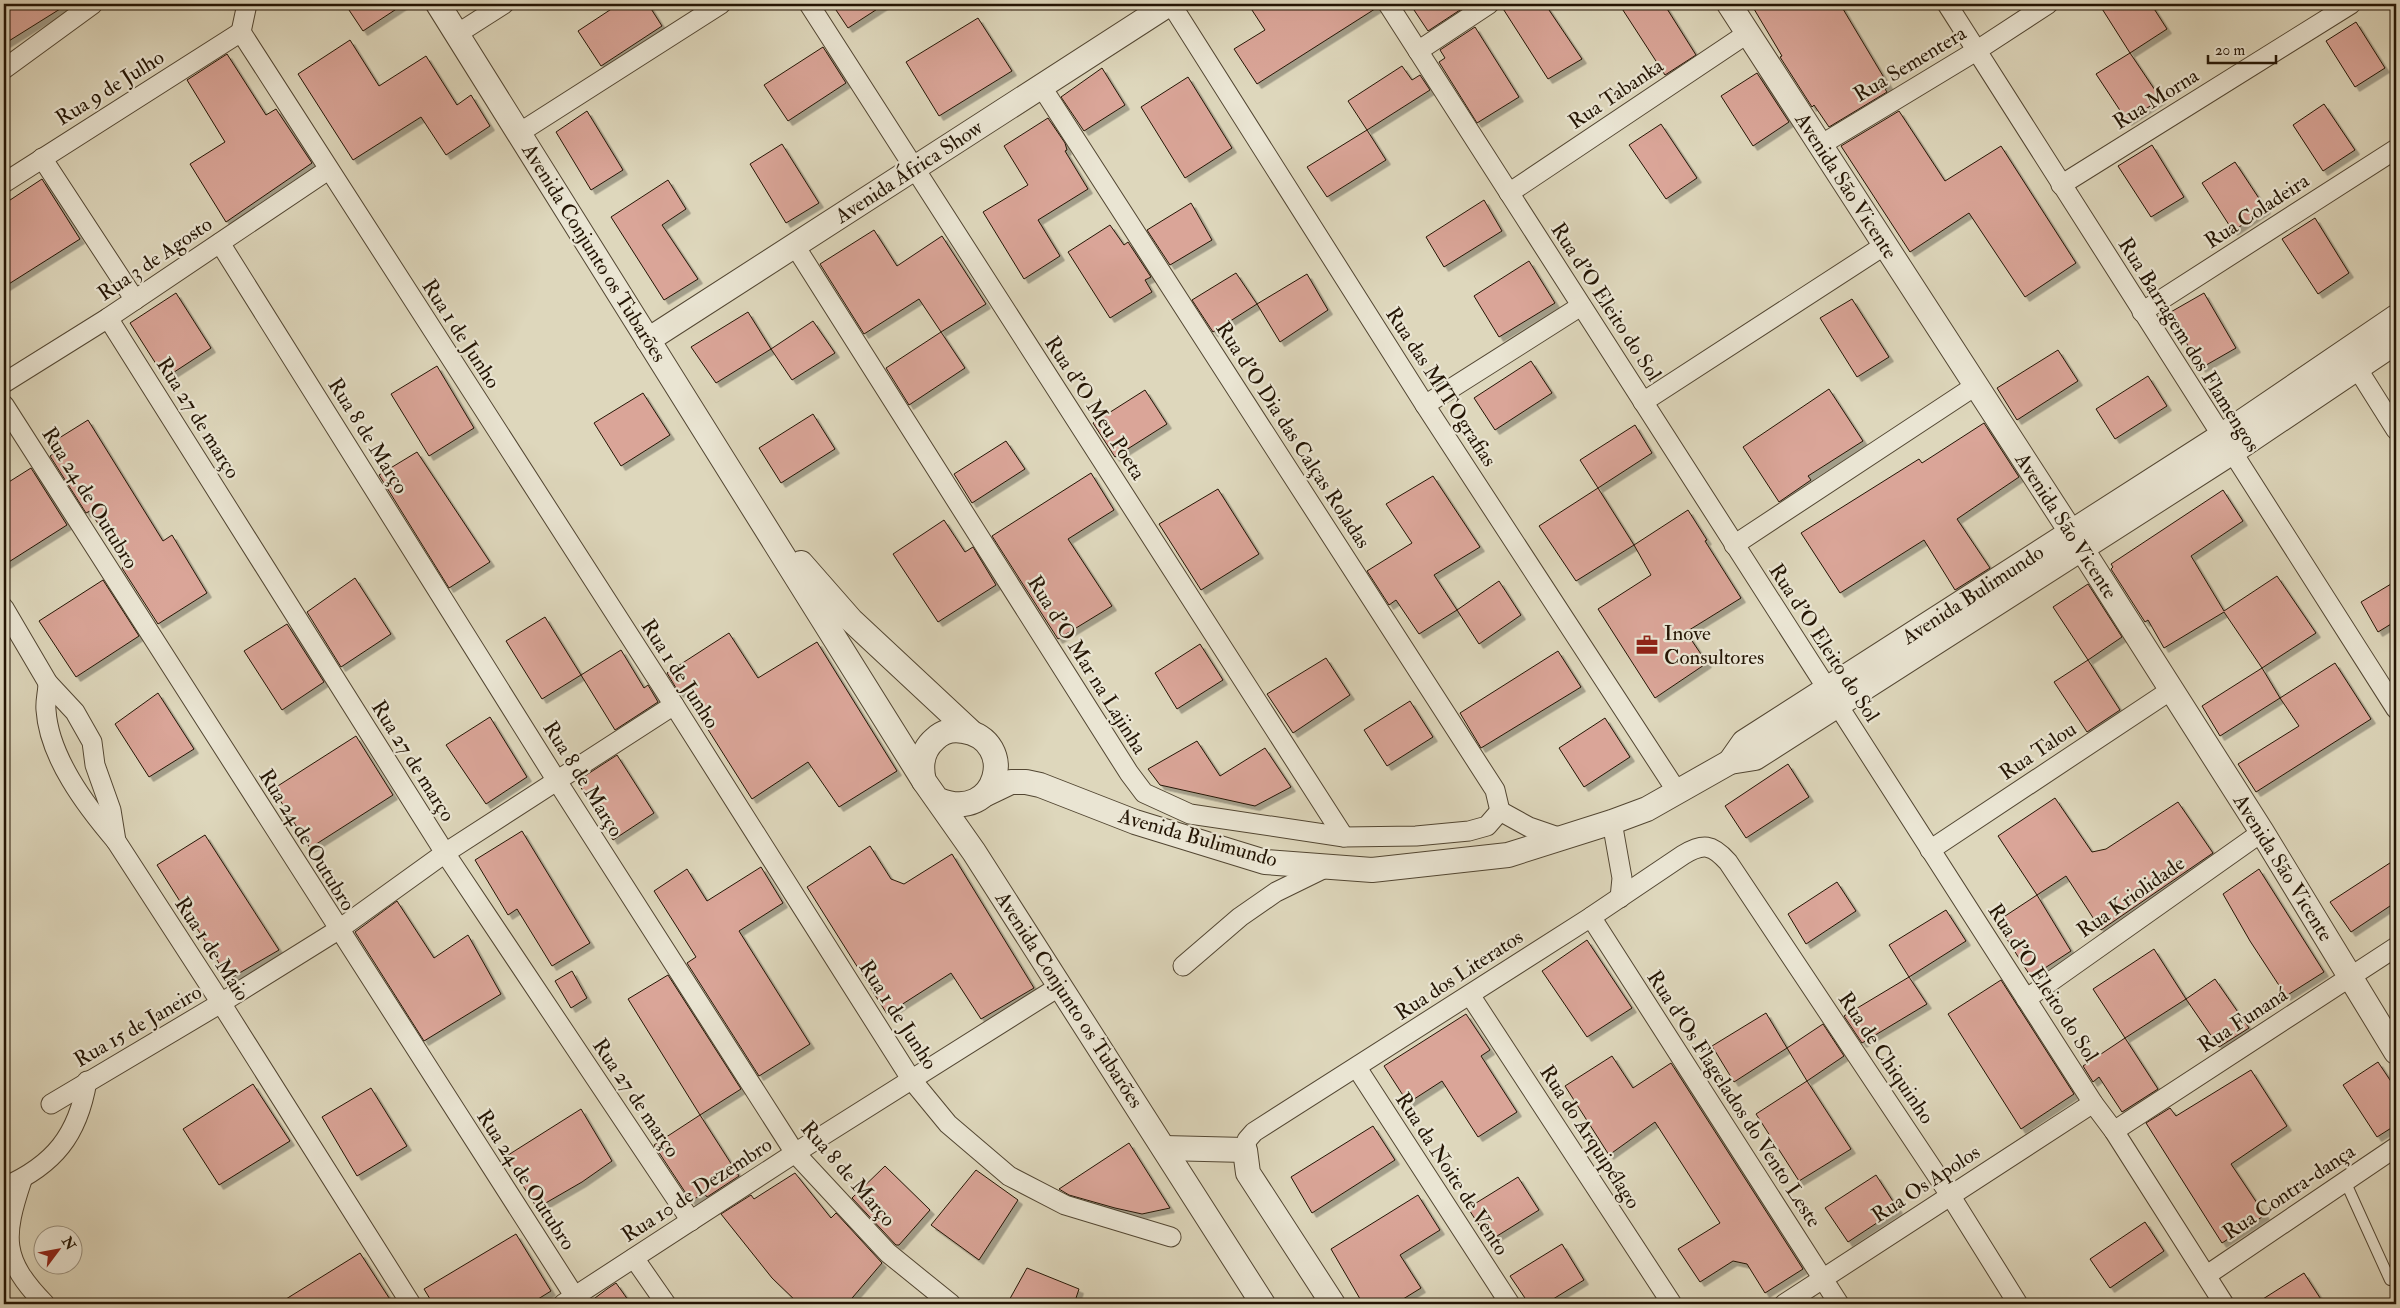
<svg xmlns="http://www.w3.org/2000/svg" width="2400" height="1308" font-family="'IM FELL Double Pica',serif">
<defs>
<filter id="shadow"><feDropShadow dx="4.5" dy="4.5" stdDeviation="0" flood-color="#0004"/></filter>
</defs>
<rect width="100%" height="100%" fill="#ded7bc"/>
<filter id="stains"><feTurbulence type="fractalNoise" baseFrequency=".004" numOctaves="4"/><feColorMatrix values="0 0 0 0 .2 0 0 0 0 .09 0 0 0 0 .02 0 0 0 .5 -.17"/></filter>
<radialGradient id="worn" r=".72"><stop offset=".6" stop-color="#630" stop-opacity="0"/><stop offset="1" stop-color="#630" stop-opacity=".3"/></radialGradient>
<g fill="#daa598" stroke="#241504" filter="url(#shadow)">
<path d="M4,4H68L4,44Z"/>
<path d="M345,4H404L363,31Z"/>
<path d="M619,4H648L662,26L601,66L578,31Z"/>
<path d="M832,4H885L848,28Z"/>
<path d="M1248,4H1377L1378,7L1257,84L1234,49L1265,30Z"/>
<path d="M1410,4H1461L1463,8L1428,31Z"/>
<path d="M1500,4H1545L1582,59L1548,79Z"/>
<path d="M1619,4H1664L1696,55L1665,75Z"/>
<path d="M1751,4H1840L1889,86L1885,89L1887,92L1829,127L1814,105L1812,107L1780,57L1782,56Z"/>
<path d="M2099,4H2151L2167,29L2130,53Z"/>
<path d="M978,18L1012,71L939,116L906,62Z"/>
<path d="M2356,22L2385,68L2355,87L2326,41Z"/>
<path d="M1475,27L1519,97L1477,123L1439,62L1445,58L1440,50Z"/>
<path d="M350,40L379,86L426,56L457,105L471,95L490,126L446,155L421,117L353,160L298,74Z"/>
<path d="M823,47L846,83L788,121L764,85Z"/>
<path d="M2130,53L2161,99L2127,121L2096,74Z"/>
<path d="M227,54L266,115L276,109L312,163L226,222L190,164L225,142L187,80Z"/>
<path d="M1402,66L1412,80L1420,75L1430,90L1367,130L1348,101Z"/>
<path d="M1102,68L1125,105L1084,131L1061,97Z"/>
<path d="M1757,73L1789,122L1753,146L1721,96Z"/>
<path d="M1188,77L1232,148L1185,178L1141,107Z"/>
<path d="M2324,104L2355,150L2323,171L2293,125Z"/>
<path d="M587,111L623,170L591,190L556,132Z"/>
<path d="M1899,111L1945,181L2001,146L2076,263L2025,297L1969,213L1910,252L1841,146Z"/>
<path d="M1048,118L1065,143L1067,150L1065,151L1088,189L1038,220L1060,256L1024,279L983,212L1028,185L1004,146Z"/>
<path d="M1661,124L1697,178L1666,199L1629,145Z"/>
<path d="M1367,130L1386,160L1327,197L1307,167Z"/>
<path d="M782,144L819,203L786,223L750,164Z"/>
<path d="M2152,145L2184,197L2151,217L2118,166Z"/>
<path d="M2235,162L2266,209L2233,231L2202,183Z"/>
<path d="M42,179L80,239L4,287V204Z"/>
<path d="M668,180L686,209L662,225L698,279L664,300L611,217Z"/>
<path d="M1484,200L1502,231L1444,267L1426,237Z"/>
<path d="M1191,203L1212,240L1170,265L1147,230Z"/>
<path d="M2315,218L2349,273L2318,294L2282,239Z"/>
<path d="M1110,225L1124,245L1128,242L1151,277L1145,280L1152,292L1110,318L1068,252Z"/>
<path d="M874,230L897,266L942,236L986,304L941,332L919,299L864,334L820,264Z"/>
<path d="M1529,261L1555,303L1499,337L1474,296Z"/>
<path d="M1236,273L1257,304L1213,332L1192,300Z"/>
<path d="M1307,274L1328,310L1280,342L1257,304Z"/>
<path d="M176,293L211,348L165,378L130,323Z"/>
<path d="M2204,293L2236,348L2201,368L2169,313Z"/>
<path d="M1852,299L1889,357L1857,377L1820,318Z"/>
<path d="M748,312L771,349L716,383L691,347Z"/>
<path d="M813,321L835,353L792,380L771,349Z"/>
<path d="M941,332L965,368L909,405L886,368Z"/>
<path d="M2058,350L2078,381L2017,420L1997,388Z"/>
<path d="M1531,361L1552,393L1495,430L1474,398Z"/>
<path d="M437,366L474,428L429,456L391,394Z"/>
<path d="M2148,376L2167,406L2115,439L2096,409Z"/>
<path d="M1829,389L1863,441L1808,476L1811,480L1779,502L1743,447Z"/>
<path d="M1145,390L1167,424L1115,457L1093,423Z"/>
<path d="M643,393L670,435L621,466L594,423Z"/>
<path d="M813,414L835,449L781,483L759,448Z"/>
<path d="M88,420L163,541L172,535L207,593L158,624L122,568L125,566L90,511L86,513L50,456L53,454L48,445Z"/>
<path d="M1984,423L2019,477L1957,519L1990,568L1955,590L1924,540L1840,593L1801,533L1919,459L1922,463Z"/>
<path d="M1635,425L1652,453L1598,488L1580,460Z"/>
<path d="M1006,441L1025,469L972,503L954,474Z"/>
<path d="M417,452L490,562L449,588L379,475Z"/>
<path d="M31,468L67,525L4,565V485Z"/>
<path d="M1091,473L1114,510L1068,539L1112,606L1058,639L992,536Z"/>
<path d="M1433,476L1480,547L1434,575L1457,610L1419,634L1396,600L1389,605L1367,571L1412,543L1386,504Z"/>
<path d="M1598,488L1634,545L1688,510L1707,540L1705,541L1741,598L1686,632L1707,663L1655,698L1598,609L1651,575L1634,545L1576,581L1539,526Z"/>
<path d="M1218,489L1259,554L1201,590L1159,524Z"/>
<path d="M2223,490L2243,521L2191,556L2224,611L2277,576L2316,633L2262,668L2224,612L2164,648L2148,620L2145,622L2111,569L2113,567L2111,564Z"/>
<path d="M944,520L965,552L973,547L996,585L938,622L893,554Z"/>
<path d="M355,578L391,634L341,667L307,612Z"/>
<path d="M103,580L139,636L76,677L39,621Z"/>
<path d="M1499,581L1521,615L1479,644L1457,610Z"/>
<path d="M2396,581V621L2378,632L2361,602Z"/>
<path d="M2088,584L2122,637L2088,660L2053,607Z"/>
<path d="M545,617L581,675L542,699L506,641Z"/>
<path d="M287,624L324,682L282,710L244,651Z"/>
<path d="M729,633L758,678L817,642L897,771L839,807L808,762L752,799L683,690L679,693L667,673Z"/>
<path d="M1200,644L1223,680L1177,709L1155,673Z"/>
<path d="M621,650L644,688L648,685L658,702L615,730L581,675Z"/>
<path d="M1558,651L1581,687L1481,748L1460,713Z"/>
<path d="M1326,658L1350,695L1293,733L1267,694Z"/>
<path d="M2088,660L2120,710L2087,732L2054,682Z"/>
<path d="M2335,663L2371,719L2256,792L2238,764L2299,726L2280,698Z"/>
<path d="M2262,668L2280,698L2220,736L2202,706Z"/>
<path d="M158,693L194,749L149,777L115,724Z"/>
<path d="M1410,701L1433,737L1387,766L1364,730Z"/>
<path d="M490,717L527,777L486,804L446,745Z"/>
<path d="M1605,718L1630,757L1584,787L1559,748Z"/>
<path d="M356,736L393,795L310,848L273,789Z"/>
<path d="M1197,741L1220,776L1265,748L1291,787L1255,806L1160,785L1148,769Z"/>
<path d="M617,755L654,813L613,840L577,781Z"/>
<path d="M1788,764L1809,797L1746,838L1725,806Z"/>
<path d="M2055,798L2092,852L2106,849L2178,802L2213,853L2101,930L2066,876L2037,895L1998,836Z"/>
<path d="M522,831L590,943L552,966L517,909L508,915L475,860Z"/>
<path d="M205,835L279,950L229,979L157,865Z"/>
<path d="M870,846L891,879L904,884L952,854L1034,988L981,1019L951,973L887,1014L807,887Z"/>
<path d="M2396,859V902L2351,932L2330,902Z"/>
<path d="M761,867L783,903L739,931L810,1044L759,1076L687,963L696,957L654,891L687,869L707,901Z"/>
<path d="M2259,869L2324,972L2286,996L2250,941L2223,894Z"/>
<path d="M1837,882L1856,911L1806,944L1788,914Z"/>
<path d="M2037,895L2071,951L2031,977L1996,922Z"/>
<path d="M397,901L434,958L468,935L501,994L424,1041L355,932Z"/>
<path d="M1946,910L1966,941L1909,977L1889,945Z"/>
<path d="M1587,940L1632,1008L1587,1037L1542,971Z"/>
<path d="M2154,949L2186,999L2125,1038L2093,989Z"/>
<path d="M572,971L587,998L571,1008L555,981Z"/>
<path d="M668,975L741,1089L700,1115L628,999Z"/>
<path d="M1909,977L1927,1004L1862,1043L1844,1016Z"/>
<path d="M2215,979L2249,1028L2219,1047L2186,999Z"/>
<path d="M2001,980L2074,1094L2021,1129L1948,1014Z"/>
<path d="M1766,1013L1787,1048L1734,1082L1712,1046Z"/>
<path d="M1466,1014L1490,1050L1481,1056L1517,1112L1478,1137L1442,1081L1408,1103L1384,1066Z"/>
<path d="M1823,1024L1844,1056L1807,1081L1787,1048Z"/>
<path d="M2125,1038L2158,1089L2122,1112L2099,1077L2093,1082L2083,1066Z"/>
<path d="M1612,1056L1633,1088L1671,1063L1803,1269L1765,1293L1747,1264L1733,1261L1700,1282L1678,1249L1720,1223L1655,1122L1609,1155L1565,1086Z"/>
<path d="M2378,1062L2396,1089V1125L2377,1137L2343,1085Z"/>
<path d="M2251,1070L2287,1126L2231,1164L2265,1215L2222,1243L2146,1123L2170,1108L2176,1116Z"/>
<path d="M1807,1081L1851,1149L1799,1181L1756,1114Z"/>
<path d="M253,1084L290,1141L219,1185L183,1129Z"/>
<path d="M371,1088L407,1146L357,1176L322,1117Z"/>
<path d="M581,1109L612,1161L582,1182L537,1208L505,1157Z"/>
<path d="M700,1115L739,1176L707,1197L704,1193L691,1201L654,1145Z"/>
<path d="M1373,1126L1395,1160L1312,1213L1291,1177Z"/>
<path d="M1129,1143L1170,1208L1142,1214L1115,1208L1069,1195L1059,1189Z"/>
<path d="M885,1166L930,1210L899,1245H896L852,1198Z"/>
<path d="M976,1170L1018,1200L979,1260L931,1225Z"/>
<path d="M795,1173L831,1218L836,1213L882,1263L847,1304H799L772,1278L721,1214L751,1195L754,1199Z"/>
<path d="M1876,1175L1898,1209L1848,1242L1825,1208Z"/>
<path d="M1518,1177L1539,1210L1489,1241L1468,1208Z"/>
<path d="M1418,1195L1440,1230L1400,1255L1421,1288L1395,1304H1363L1331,1249Z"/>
<path d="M2145,1222L2164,1251L2110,1288L2090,1259Z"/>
<path d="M516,1234L551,1291L530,1304H433L424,1289Z"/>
<path d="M1562,1244L1584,1280L1545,1304H1529L1510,1276Z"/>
<path d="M360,1253L393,1304H278Z"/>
<path d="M1027,1268L1079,1289L1074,1304H1007Z"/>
<path d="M2304,1273L2324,1304H2255Z"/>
<path d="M616,1283L631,1304H587L607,1289Z"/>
</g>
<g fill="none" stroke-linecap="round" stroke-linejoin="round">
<g stroke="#524632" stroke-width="12">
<path id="service" d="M2345,1181L2390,1280L2396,1278"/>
</g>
<g stroke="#524632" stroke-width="21">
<g id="minor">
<path d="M809,4L1344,837"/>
<path d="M1171,4L1425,405L1678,793"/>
<path d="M1388,4L2093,1103L2114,1131L2224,1304"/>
<path d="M1947,4L2396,709"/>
<path d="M241,32L674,705L911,1079L948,1124L1009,1176L1065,1205L1171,1237"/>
<path d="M241,32L247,4"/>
<path d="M457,34L504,4"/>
<path d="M1418,51L1489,4"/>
<path d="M4,69L93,4"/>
<path d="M1041,86L1495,790L1500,811"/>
<path d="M519,133L721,4"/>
<path d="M1819,146L1976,51L2048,4"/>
<path d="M42,158L135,300"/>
<path d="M4,183L241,32"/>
<path d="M2061,185L2351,4"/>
<path d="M1509,193L1748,33"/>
<path d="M220,243L557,781L795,1153L888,1253L951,1304"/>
<path d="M795,246L1129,773L1144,793L1190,814L1344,837L1416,836L1469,831L1487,826L1500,811"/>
<path d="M2142,312L2396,149"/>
<path d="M108,318L445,853L691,1221"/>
<path d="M2357,368L2396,430"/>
<path d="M4,383L108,318L328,170"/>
<path d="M1643,402L1885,245"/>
<path d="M4,405L575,1297"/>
<path d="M1425,405L1581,306"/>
<path d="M1734,545L1975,386"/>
<path d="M4,608L48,683L75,712L92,742L95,765L111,810L116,841L221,1003L411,1304"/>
<path d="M48,683C48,692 45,701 46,710C49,757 86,806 116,841"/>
<path d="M1500,811L1529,827L1561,838"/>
<path d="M1612,822L1622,878L1620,898"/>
<path d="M1930,850L2171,690"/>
<path d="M1591,917L1839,1304"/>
<path d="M1183,966L1240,917L1276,892L1325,868"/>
<path d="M1470,995L1672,1304"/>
<path d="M2026,999L2262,832"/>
<path d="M1357,1068L1510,1304"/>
<path d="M51,1104L221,1003L338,930L445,853L674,705"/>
<path d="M2114,1131L2396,947"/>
<path d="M1245,1150L1247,1140L1254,1132L1591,917L1683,855C1703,843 1712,844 1728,862L1950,1195L2018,1304"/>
<path d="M22,1180C3,1237 1,1259 45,1304"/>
<path d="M4,1187C54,1165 78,1135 87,1081"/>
<path d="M634,1258L666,1304"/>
<path d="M2207,1275L2396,1147"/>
<path d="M563,1304L795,1153L1060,986"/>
<path d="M1784,1304L2093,1103"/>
</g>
</g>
<g stroke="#524632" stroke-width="26">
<g id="tertiary">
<path d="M438,4L924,781"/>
<path d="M1729,4L2071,532L2262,832L2396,1052"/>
<path d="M648,340L1169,4"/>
<path d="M801,563L851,620L971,732"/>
<path d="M1730,762L1744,742L2221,436L2396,317"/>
<path d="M986,794L1011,782H1026L1040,785L1135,822L1265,862L1372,870L1508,855L1612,822L1647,809L1730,762L1755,758L2231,453L2396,342"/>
<path d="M939,800C998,824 1019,740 963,731C953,729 942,732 935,739C922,750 920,765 924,781L974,852L1263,1304"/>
<path d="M1164,1148L1245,1150L1248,1173L1333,1304"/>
</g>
</g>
<use href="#service" stroke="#eae5d3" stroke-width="10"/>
<use href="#minor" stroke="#eae5d3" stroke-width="19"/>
<use href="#tertiary" stroke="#eae5d3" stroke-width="24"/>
</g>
<defs>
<g id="office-bare" transform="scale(1.725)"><path d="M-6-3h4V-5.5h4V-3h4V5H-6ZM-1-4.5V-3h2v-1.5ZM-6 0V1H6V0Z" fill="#8f2418" stroke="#eae5d3" stroke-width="2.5" paint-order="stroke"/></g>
</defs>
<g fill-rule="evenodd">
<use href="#office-bare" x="1647" y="645"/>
</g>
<g text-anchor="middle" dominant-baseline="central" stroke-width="4.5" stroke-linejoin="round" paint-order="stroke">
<g font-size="21" fill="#241504" stroke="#eae5d3">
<text transform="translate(1910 64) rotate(-31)">Rua Sementera</text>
<text transform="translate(110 88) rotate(-32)">Rua 9 de Julho</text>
<text transform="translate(1616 94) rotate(-34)">Rua Tabanka</text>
<text transform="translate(2156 99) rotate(-32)">Rua Morna</text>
<text transform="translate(909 172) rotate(-33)">Avenida África Show</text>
<text transform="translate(1846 186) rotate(57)">Avenida São Vicente</text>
<text transform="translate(2257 211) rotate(-33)">Rua Coladeira</text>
<text transform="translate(594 253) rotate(58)">Avenida Conjunto os Tubarões</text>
<text transform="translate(155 259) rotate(-34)">Rua 3 de Agosto</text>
<text transform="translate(1606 302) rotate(57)">Rua d'O Eleito do Sol</text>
<text transform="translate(461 334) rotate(57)">Rua 1 de Junho</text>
<text transform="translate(2189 345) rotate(58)">Rua Barragem dos Flamengos</text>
<text transform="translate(1441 387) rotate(57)">Rua das MITOgrafias</text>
<text transform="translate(1095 408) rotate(57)">Rua d'O Meu Poeta</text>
<text transform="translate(198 418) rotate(58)">Rua 27 de março</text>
<text transform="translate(1293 435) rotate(57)">Rua d'O Dia das Calças Roladas</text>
<text transform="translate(368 436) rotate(58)">Rua 8 de Março</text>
<text transform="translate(90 498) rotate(58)">Rua 24 de Outubro</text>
<text transform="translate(2066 526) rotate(57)">Avenida São Vicente</text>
<text transform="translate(1973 595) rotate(-33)">Avenida Bulimundo</text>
<text transform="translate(1824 643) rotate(57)">Rua d'O Eleito do Sol</text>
<text transform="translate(1087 665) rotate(58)">Rua d'O Mar na Lajinha</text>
<text transform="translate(680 674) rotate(57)">Rua 1 de Junho</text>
<text transform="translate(2038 751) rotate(-34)">Rua Talou</text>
<text transform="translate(413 761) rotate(58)">Rua 27 de março</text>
<text transform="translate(583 779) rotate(58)">Rua 8 de Março</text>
<text transform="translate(1198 838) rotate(16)">Avenida Bulimundo</text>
<text transform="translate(307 840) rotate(58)">Rua 24 de Outubro</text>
<text transform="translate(2283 868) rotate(58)">Avenida São Vicente</text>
<text transform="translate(2131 897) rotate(-35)">Rua Kriolidade</text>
<text transform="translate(212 949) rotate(57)">Rua 1 de Maio</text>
<text transform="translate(1459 975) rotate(-33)">Rua dos Literatos</text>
<text transform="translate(2043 983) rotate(57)">Rua d'O Eleito do Sol</text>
<text transform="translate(1069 1000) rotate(57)">Avenida Conjunto os Tubarões</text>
<text transform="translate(898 1015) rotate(57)">Rua 1 de Junho</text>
<text transform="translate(2243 1020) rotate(-33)">Rua Funaná</text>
<text transform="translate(138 1026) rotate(-30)">Rua 15 de Janeiro</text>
<text transform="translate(1886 1058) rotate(56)">Rua de Chiquinho</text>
<text transform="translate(636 1098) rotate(56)">Rua 27 de março</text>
<text transform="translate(1734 1099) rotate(57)">Rua d'Os Flagelados do Vento Leste</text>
<text transform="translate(1590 1137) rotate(57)">Rua do Arquipélago</text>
<text transform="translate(848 1174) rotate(49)">Rua 8 de Março</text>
<text transform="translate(1452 1174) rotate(57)">Rua da Noite de Vento</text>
<text transform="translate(526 1180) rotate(57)">Rua 24 de Outubro</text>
<text transform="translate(1926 1184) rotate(-33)">Rua Os Apolos</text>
<text transform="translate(697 1190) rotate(-33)">Rua 10 de Dezembro</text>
<text transform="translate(2289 1192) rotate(-34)">Rua Contra-dança</text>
</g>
<g font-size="21" fill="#241504" stroke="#eae5d3" text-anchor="start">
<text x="1664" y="633">Inove<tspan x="1664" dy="24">Consultores</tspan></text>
</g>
</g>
<rect width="2400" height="1308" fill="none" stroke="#ded7bc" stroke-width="20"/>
<rect x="5" y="5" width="2390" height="1298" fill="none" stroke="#241504" stroke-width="2.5"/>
<rect x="10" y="10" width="2380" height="1288" fill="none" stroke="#241504"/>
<g transform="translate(58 1250) rotate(58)"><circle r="24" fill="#eae5d3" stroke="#9b9280"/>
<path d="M0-4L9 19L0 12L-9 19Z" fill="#8f2418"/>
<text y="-8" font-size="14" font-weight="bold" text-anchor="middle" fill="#241504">N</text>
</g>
<path d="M2208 55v8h68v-8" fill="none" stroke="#241504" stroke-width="2.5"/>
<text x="2215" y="55" font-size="15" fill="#241504" stroke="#eae5d3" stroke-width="4" paint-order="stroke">20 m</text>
<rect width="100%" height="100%" filter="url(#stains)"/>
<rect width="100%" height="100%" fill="url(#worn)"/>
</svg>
